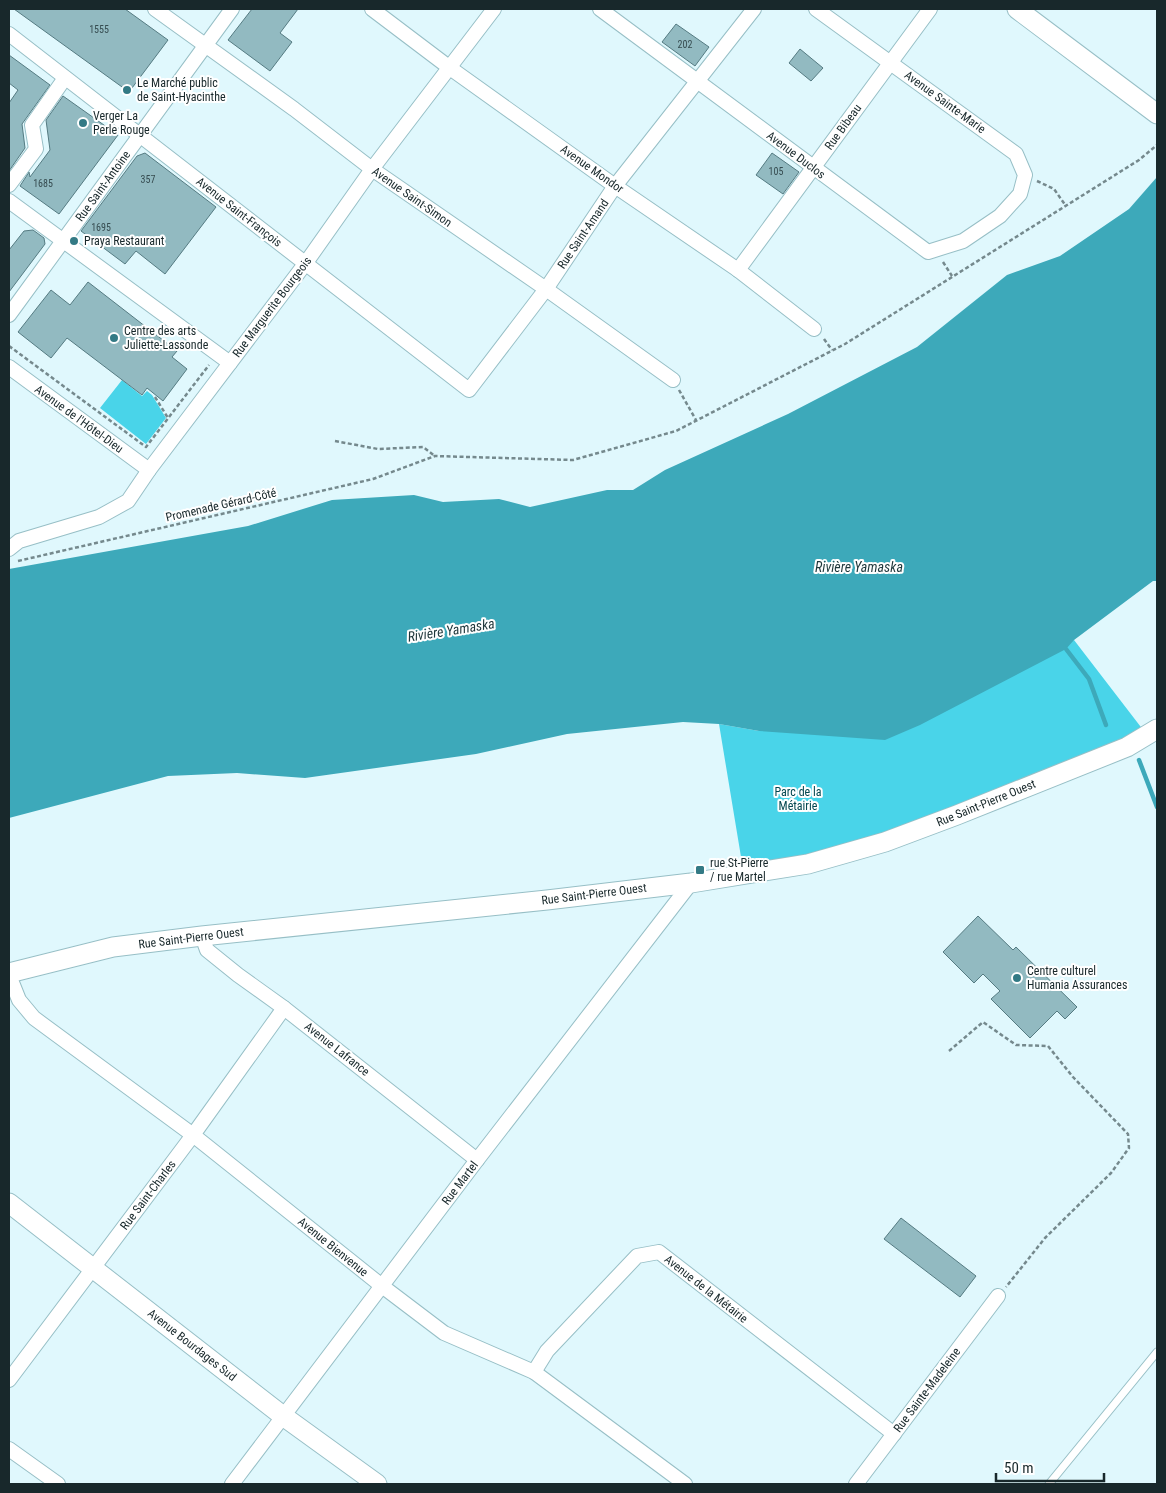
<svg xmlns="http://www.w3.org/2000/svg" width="1166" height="1493" font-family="'Roboto Condensed',sans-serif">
<rect width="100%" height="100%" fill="#e0f8fd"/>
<g fill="#49d4e9">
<path d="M122,380L142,396L147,391L152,395L166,418L146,444L100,408Z"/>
<path d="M1074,640L1147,735L957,815L744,875L719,724L759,731Z"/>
</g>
<path fill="#3da9ba" d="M1157,177V581H1153L1074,640L1066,649L920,725L885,740L759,731L719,724L683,722L567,734L476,754L305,778L237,773L168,776L9,818V569L248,526L332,500L414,495L443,502L499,499L530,507L607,490H633L665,470L788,414L917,347L1007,275L1060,256L1129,209Z"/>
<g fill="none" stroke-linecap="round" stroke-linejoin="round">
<g stroke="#3da9ba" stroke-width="4.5">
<path d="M1066,649L1089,679L1106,725"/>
<path d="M1139,760L1157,807"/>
</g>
</g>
<g fill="#92bac1" stroke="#557b82">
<path d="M14,9H125L168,40L129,92Z"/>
<path d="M252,9H298L280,33L292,42L270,71L228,40Z"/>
<path d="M676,24L709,47L695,66L662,42Z"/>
<path d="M800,49L823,68L811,81L789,63Z"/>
<path d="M9,55L50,85L22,124L25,148L9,171V103L18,90L9,83Z"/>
<path d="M63,96L118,135L59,214L20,186L29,172L30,177L50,150L46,120Z"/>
<path d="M145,153L216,207L165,274L136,251L125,264L81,231L137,156Z"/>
<path d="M772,153L799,172L783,194L756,175Z"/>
<path d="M33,230L44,238L45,244L9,292V250L24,231Z"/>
<path d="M88,282L177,351L172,357L187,369L163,401L147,388L142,395L67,338L51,358L18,332L51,290L70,305Z"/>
<path d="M978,916L1013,950L1016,947L1077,1007L1065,1019L1057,1011L1030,1038L991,999L1000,991L983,974L974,983L943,952Z"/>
<path d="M901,1218L976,1276L960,1297L884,1239Z"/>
</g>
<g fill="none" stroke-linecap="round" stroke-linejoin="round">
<g stroke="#97bfc6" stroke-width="9">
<path id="lane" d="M1049,1484L1157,1352"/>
</g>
<g stroke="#97bfc6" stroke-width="16">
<g id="street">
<path d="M155,9L294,109L372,169L546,289L673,380"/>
<path d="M372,9L450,68L615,186L738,270L814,329"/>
<path d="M600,9L928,252L963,241L1000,216L1020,194L1025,175L1016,154L816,9"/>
<path d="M9,34L469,390L546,289L615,186L754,9"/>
<path d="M9,185L36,149L32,125L65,78"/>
<path d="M9,201L230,363"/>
<path d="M738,270L930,9"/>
<path d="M9,315L232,9"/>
<path d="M9,367L149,470"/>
<path d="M9,549L19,541L99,517L128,501L149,470L305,264L372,169L494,9"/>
<path d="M202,936L207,950L238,975L284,1008L477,1160"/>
<path d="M9,975L19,1000L34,1018L193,1135L382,1286L444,1333L534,1372L685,1484"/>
<path d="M534,1372L547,1351L637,1256L659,1252L894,1434"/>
<path d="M9,1380L193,1135L284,1008"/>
<path d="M9,1449L58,1484"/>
<path d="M232,1484L477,1160L691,883"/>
<path d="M856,1484L998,1296"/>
</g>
</g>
<g stroke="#97bfc6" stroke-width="21">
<g id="secondary">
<path d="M1017,9L1157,114"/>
<path d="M9,973L113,947L202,936L547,900L691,883L808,864L885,842L957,815L1127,747L1157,729"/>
<path d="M9,1203L283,1416L377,1484"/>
</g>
</g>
<g stroke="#75898d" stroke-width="2.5" stroke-dasharray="4 2.5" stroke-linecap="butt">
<path d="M1037,181L1054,189L1066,206"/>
<path d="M943,262L952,276"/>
<path d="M824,339L832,350"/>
<path d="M9,346L146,447L209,365"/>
<path d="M679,390L696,420"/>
<path d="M155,397L168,418"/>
<path d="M335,441L378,449L423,447L435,456"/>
<path d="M18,561L373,479L435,456L573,460L676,431L845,344L1139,160L1157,145"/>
<path d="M949,1051L983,1022L1016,1045L1048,1046L1073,1077L1128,1134L1129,1148L1111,1173L1045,1238L1006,1287"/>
</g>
<use href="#lane" stroke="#fff" stroke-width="7"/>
<use href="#street" stroke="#fff" stroke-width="14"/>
<use href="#secondary" stroke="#fff" stroke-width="19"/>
</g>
<g fill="#337a85" stroke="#fff" stroke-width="2">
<circle cx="127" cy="90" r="5"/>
<circle cx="83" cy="123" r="5"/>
<circle cx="74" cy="241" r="5"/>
<circle cx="114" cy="338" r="5"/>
<rect x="695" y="865" width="10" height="10" rx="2.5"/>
<circle cx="1017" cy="978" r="5"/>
</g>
<g text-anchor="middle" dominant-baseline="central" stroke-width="4" stroke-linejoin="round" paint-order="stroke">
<g font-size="10" fill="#364c50">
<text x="99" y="29">1555</text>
<text x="685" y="44">202</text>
<text x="776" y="171">105</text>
<text x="148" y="179">357</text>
<text x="43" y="183">1685</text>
<text x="101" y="227">1695</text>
</g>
<g font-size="12" fill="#18282b" stroke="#fff" text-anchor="start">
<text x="137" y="83">Le Marché public<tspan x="137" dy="14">de Saint-Hyacinthe</tspan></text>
<text x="93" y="116">Verger La<tspan x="93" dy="14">Perle Rouge</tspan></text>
<text x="84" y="241">Praya Restaurant</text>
<text x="124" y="331">Centre des arts<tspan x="124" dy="14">Juliette-Lassonde</tspan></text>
<text x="710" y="863">rue St-Pierre<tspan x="710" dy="14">/ rue Martel</tspan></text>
<text x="1027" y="971">Centre culturel<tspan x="1027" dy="14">Humania Assurances</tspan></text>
</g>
<g font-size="12" fill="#18282b" stroke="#fff">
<text transform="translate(945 102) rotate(36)">Avenue Sainte-Marie</text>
<text transform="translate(843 127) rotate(-54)">Rue Bibeau</text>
<text transform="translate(796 155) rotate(37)">Avenue Duclos</text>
<text transform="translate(592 169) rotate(35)">Avenue Mondor</text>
<text transform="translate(103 186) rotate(-54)">Rue Saint-Antoine</text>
<text transform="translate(412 197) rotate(35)">Avenue Saint-Simon</text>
<text transform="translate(239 212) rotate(38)">Avenue Saint-François</text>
<text transform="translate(583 234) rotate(-56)">Rue Saint-Amand</text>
<text transform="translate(272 307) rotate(-53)">Rue Marguerite Bourgeois</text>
<text transform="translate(79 419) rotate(36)">Avenue de l'Hôtel-Dieu</text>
<text transform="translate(221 505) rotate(-13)">Promenade Gérard-Côté</text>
<text transform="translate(986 803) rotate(-22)">Rue Saint-Pierre Ouest</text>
<text transform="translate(594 894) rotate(-7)">Rue Saint-Pierre Ouest</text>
<text transform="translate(191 938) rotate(-7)">Rue Saint-Pierre Ouest</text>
<text transform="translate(337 1049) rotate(38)">Avenue Lafrance</text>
<text transform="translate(460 1183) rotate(-53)">Rue Martel</text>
<text transform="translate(148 1195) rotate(-53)">Rue Saint-Charles</text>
<text transform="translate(333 1247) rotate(39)">Avenue Bienvenue</text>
<text transform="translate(706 1289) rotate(38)">Avenue de la Métairie</text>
<text transform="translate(192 1345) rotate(38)">Avenue Bourdages Sud</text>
<text transform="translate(927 1390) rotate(-53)">Rue Sainte-Madeleine</text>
</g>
<g font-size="12" fill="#02464f" stroke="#fff">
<text x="798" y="792">Parc de la<tspan x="798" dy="14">Métairie</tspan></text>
</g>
<g font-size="14" font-style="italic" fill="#1f373b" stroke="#fff">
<text x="859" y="567">Rivière Yamaska</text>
<text transform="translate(451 630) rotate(-9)">Rivière Yamaska</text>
</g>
</g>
<rect width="1166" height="1493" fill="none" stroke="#18282b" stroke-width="20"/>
<path d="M996 1473v8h108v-8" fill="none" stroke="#18282b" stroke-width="2.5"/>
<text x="1004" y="1473" font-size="15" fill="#18282b" stroke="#ffffff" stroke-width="4" paint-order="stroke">50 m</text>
</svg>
